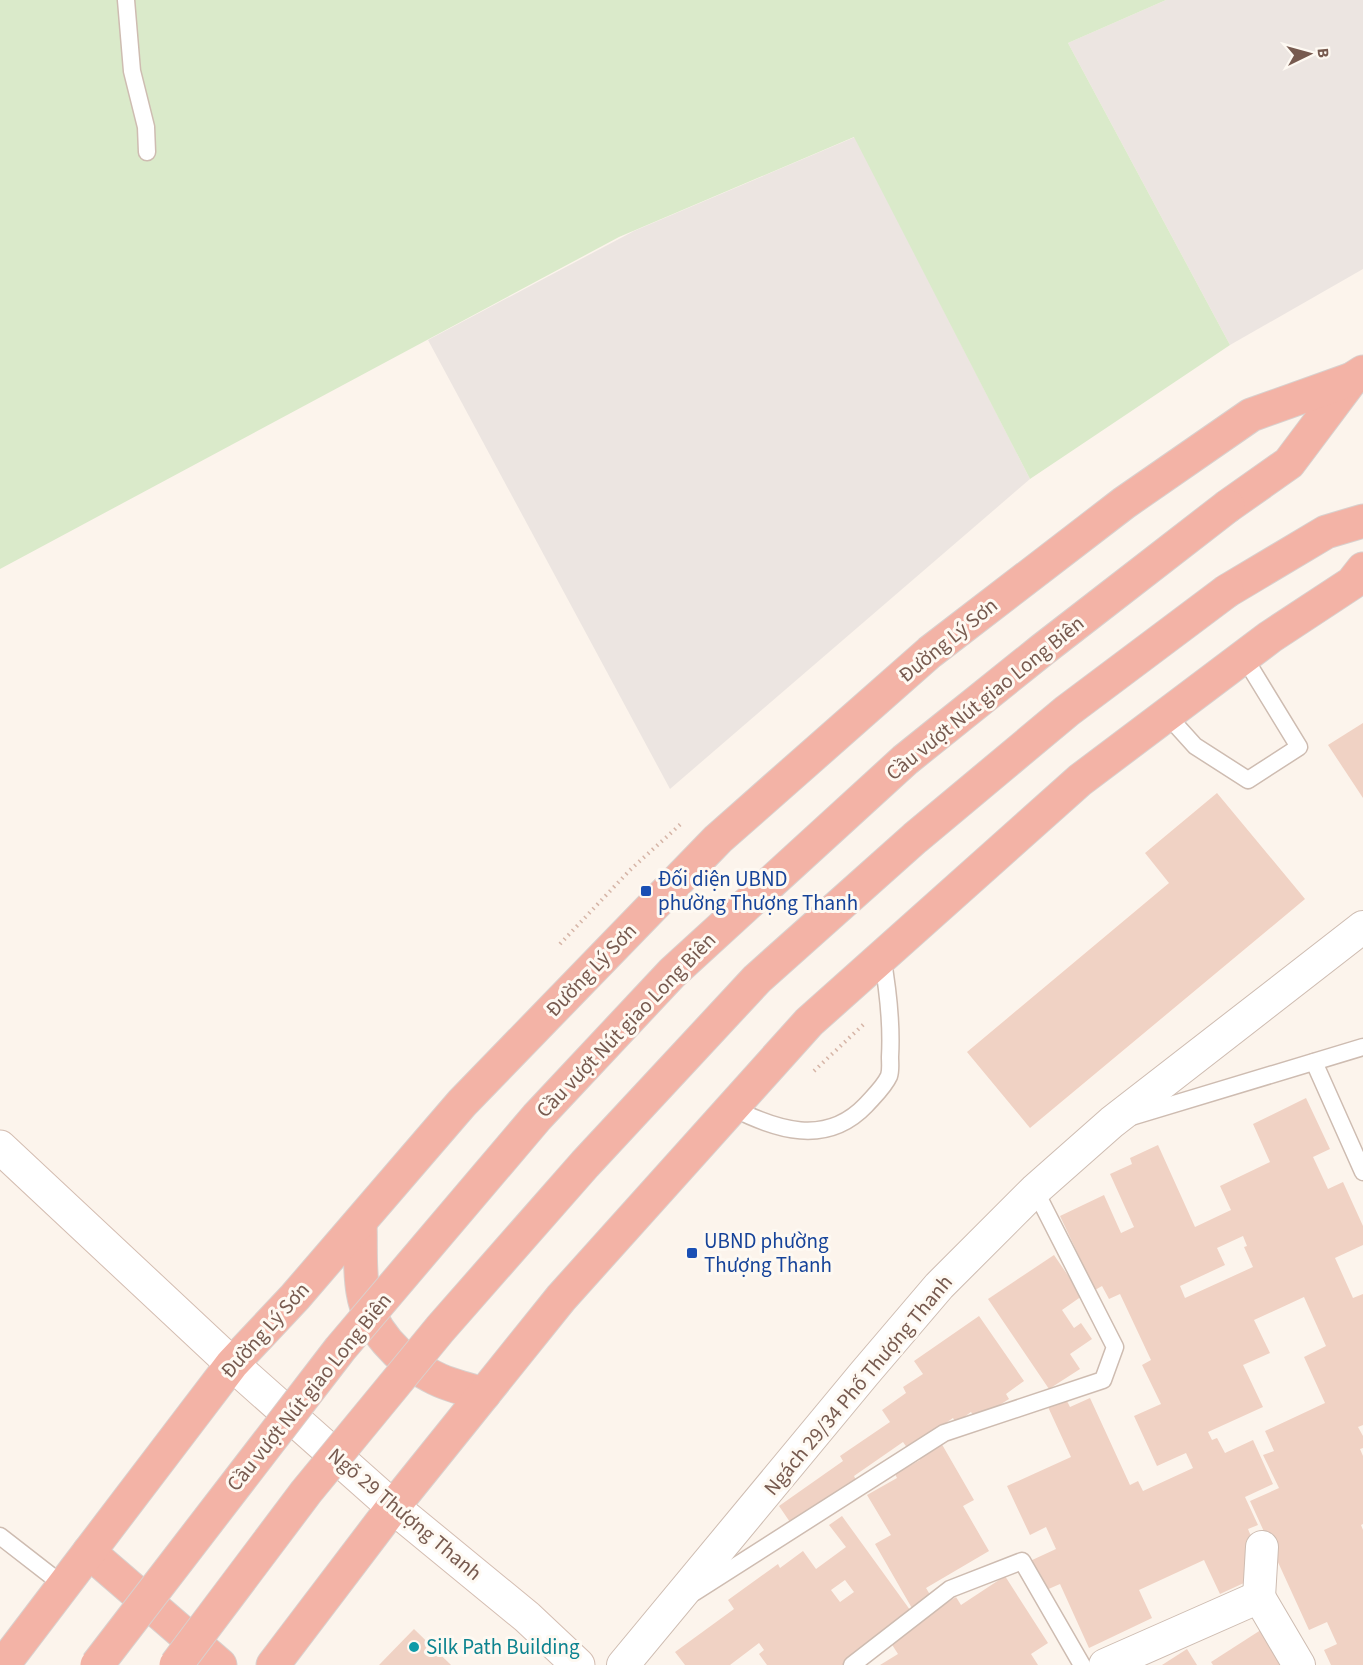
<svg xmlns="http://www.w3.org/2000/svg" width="1363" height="1665" font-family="'Source Sans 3',sans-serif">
<rect width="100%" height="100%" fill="#fcf4ec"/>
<g fill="#ece5e1">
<path d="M1166,0H1363V269L1230,345L1068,43Z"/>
<path d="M855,137L1030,479L670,789L428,340L634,231Z"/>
</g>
<path fill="#daeaca" d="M0,0H1166L1068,43L1230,345L1030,479L854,137L619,237L0,569Z"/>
<g fill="#f0d2c4" fill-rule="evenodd">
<path d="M1363,723V798L1328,745Z"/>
<path d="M1217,793L1305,899L1030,1128L967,1052L1169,883L1145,853Z"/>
<path d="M1306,1098L1330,1149L1313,1157L1328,1189L1343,1182L1363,1226V1245L1335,1258L1353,1298L1363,1294V1425L1358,1427L1363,1436V1448L1360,1449L1363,1456V1524L1361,1525L1363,1530V1665H1331L1324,1650L1337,1644L1327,1622L1309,1630L1250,1501L1279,1488L1263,1455L1274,1451L1265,1431L1325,1403L1304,1357L1326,1346L1304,1297L1254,1320L1270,1353L1243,1365L1263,1407L1208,1432L1212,1440L1217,1438L1225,1453L1253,1440L1273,1484L1245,1497L1258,1525L1248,1529L1258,1553L1259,1576L1220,1594L1204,1560L1139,1590L1152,1618L1089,1648L1060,1584L1044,1591L1030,1561L1056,1549L1046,1527L1030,1535L1007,1486L1071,1457L1048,1407L1066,1399L1070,1407L1090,1398L1130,1485L1138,1481L1143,1491L1193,1468L1186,1453L1157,1466L1134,1416L1161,1404L1142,1365L1151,1360L1120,1294L1109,1299L1102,1286L1095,1290L1060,1216L1104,1195L1121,1233L1134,1227L1110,1174L1132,1164L1130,1158L1158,1145L1195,1227L1231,1210L1220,1186L1270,1162L1253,1124ZM1243,1236L1247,1246L1244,1247L1253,1267L1185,1298L1180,1286L1225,1265L1217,1248Z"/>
<path d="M1054,1255L1082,1296L1062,1310L1074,1328L1081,1323L1092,1339L1070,1354L1080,1369L1049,1389L988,1299Z"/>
<path d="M979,1316L1024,1381L1006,1394L1009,1399L992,1410L990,1408L975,1418L971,1412L956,1423L953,1418L908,1449L903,1442L854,1476L856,1480L792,1525L779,1506L843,1461L840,1456L890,1422L882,1410L906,1393L903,1387L923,1374L914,1361Z"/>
<path d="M940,1441L974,1500L963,1506L989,1551L926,1588L932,1598L913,1610L875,1544L891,1535L867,1495L897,1478L895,1474L920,1460L917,1454Z"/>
<path d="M842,1516L913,1614L843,1665H767L759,1654L764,1650L759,1643L730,1665H685L675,1652L734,1609L728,1600L778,1564L780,1568L803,1551L816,1569L846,1547L829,1525ZM845,1580L854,1592L840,1602L831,1590Z"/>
<path d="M1005,1576L1048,1643L1031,1654L1038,1665H880L898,1654L889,1640L956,1597L961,1605Z"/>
<path d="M1267,1626L1292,1665H1213L1211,1662Z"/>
<path d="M414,1629L451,1665H379Z"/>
<path d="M1187,1649L1197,1665H1162Z"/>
</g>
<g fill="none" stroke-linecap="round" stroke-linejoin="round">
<g stroke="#cebcb1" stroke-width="19">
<g id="lane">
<path d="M126,0L132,71L146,127L147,152"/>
<path d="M1167,715L1195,746L1248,780L1299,747L1244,657"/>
<path d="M1314,1062L1363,1172"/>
<path d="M731,1107C776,1130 826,1147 866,1105C874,1096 884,1087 889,1076C891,1070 890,1063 890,1057C892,1023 888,990 882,956"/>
<path d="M1131,1117L1363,1047"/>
<path d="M0,1536L63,1585"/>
<path d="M695,1592L944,1433L1103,1380L1115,1347L1035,1190"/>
<path d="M852,1665L950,1589L1022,1561L1082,1665"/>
</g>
</g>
<g stroke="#cebcb1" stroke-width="34">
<g id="street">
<path d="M1259,1597L1262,1547"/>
<path d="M623,1665L864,1374L939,1286L1035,1190L1112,1122L1363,927"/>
<path d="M1105,1665L1259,1597L1299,1665"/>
</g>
</g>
<g stroke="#d4bdb1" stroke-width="35">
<path id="secondary" d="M0,1147L232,1364L393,1507L527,1617L578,1665"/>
</g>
<g stroke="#d9d1ce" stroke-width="35">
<g id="highway">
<path d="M1228,506L1289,463L1352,379"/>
<path d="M1227,591L1326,532L1363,521"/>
<path d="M360,1223C361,1245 359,1270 363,1292C369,1329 399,1360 431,1376C447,1385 466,1389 484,1394"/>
<path d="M89,1552L220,1665"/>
<path d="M3,1665L232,1364L295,1297L462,1103L718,839L930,652L1124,503L1251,415L1352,379L1363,372"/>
<path d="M273,1665L393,1507L561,1298L809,1022L1080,780L1270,637L1352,583L1363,569"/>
</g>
</g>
<g stroke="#d6b5a7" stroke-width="4" stroke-dasharray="1.5 4.5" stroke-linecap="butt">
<path d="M560,944L630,870L683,822"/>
<path d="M814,1071L865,1023"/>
</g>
<use href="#lane" stroke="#fff" stroke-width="16"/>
<use href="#street" stroke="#fff" stroke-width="32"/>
<use href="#secondary" stroke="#fff" stroke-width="33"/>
<use href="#highway" stroke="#f3b3a6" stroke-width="33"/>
<g stroke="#d9d1ce" stroke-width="35" stroke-linecap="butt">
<g id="highway-bridge">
<path d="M97,1665L340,1349L537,1117L672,973L905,760L1042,650L1228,506"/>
<path d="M176,1665L306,1492L440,1329L585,1164L757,979L915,838L1067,711L1227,591"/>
</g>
</g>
<use href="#highway-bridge" stroke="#f3b3a6" stroke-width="33"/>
</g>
<g fill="#1a4fb4" stroke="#fef9f2" stroke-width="2">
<rect x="640" y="885" width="12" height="12" rx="3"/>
<rect x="686" y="1247" width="12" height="12" rx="3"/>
</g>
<circle fill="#0f9aa8" stroke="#fef9f2" stroke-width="2" cx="414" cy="1647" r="6"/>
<g text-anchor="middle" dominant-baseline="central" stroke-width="6" stroke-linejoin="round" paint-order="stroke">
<g font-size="21" fill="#775a4f" stroke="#fef9f2">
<text transform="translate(948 640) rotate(-39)">Đường Lý Sơn</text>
<text transform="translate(985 698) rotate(-39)">Cầu vượt Nút giao Long Biên</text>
<text transform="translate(591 970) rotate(-46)">Đường Lý Sơn</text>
<text transform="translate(626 1025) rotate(-46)">Cầu vượt Nút giao Long Biên</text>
<text transform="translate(265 1330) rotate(-48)">Đường Lý Sơn</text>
<text transform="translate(858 1385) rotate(-50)">Ngách 29/34 Phố Thượng Thanh</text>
<text transform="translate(309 1392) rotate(-51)">Cầu vượt Nút giao Long Biên</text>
<text transform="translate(405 1514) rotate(40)">Ngõ 29 Thượng Thanh</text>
</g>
<g font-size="21" fill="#164399" stroke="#fef9f2" text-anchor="start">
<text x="658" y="879">Đối diện UBND<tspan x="658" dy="24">phường Thượng Thanh</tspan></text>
<text x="704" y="1241">UBND phường<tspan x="704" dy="24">Thượng Thanh</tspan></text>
</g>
<g font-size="21" fill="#0d838f" stroke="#fef9f2" text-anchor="start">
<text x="426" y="1647">Silk Path Building</text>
</g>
</g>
<g transform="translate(1309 54) rotate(85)" stroke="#fef9f2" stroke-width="4.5" paint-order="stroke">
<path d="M0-4.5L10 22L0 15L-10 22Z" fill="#775a4f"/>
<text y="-9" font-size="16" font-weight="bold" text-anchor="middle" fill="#775a4f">B</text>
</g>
</svg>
